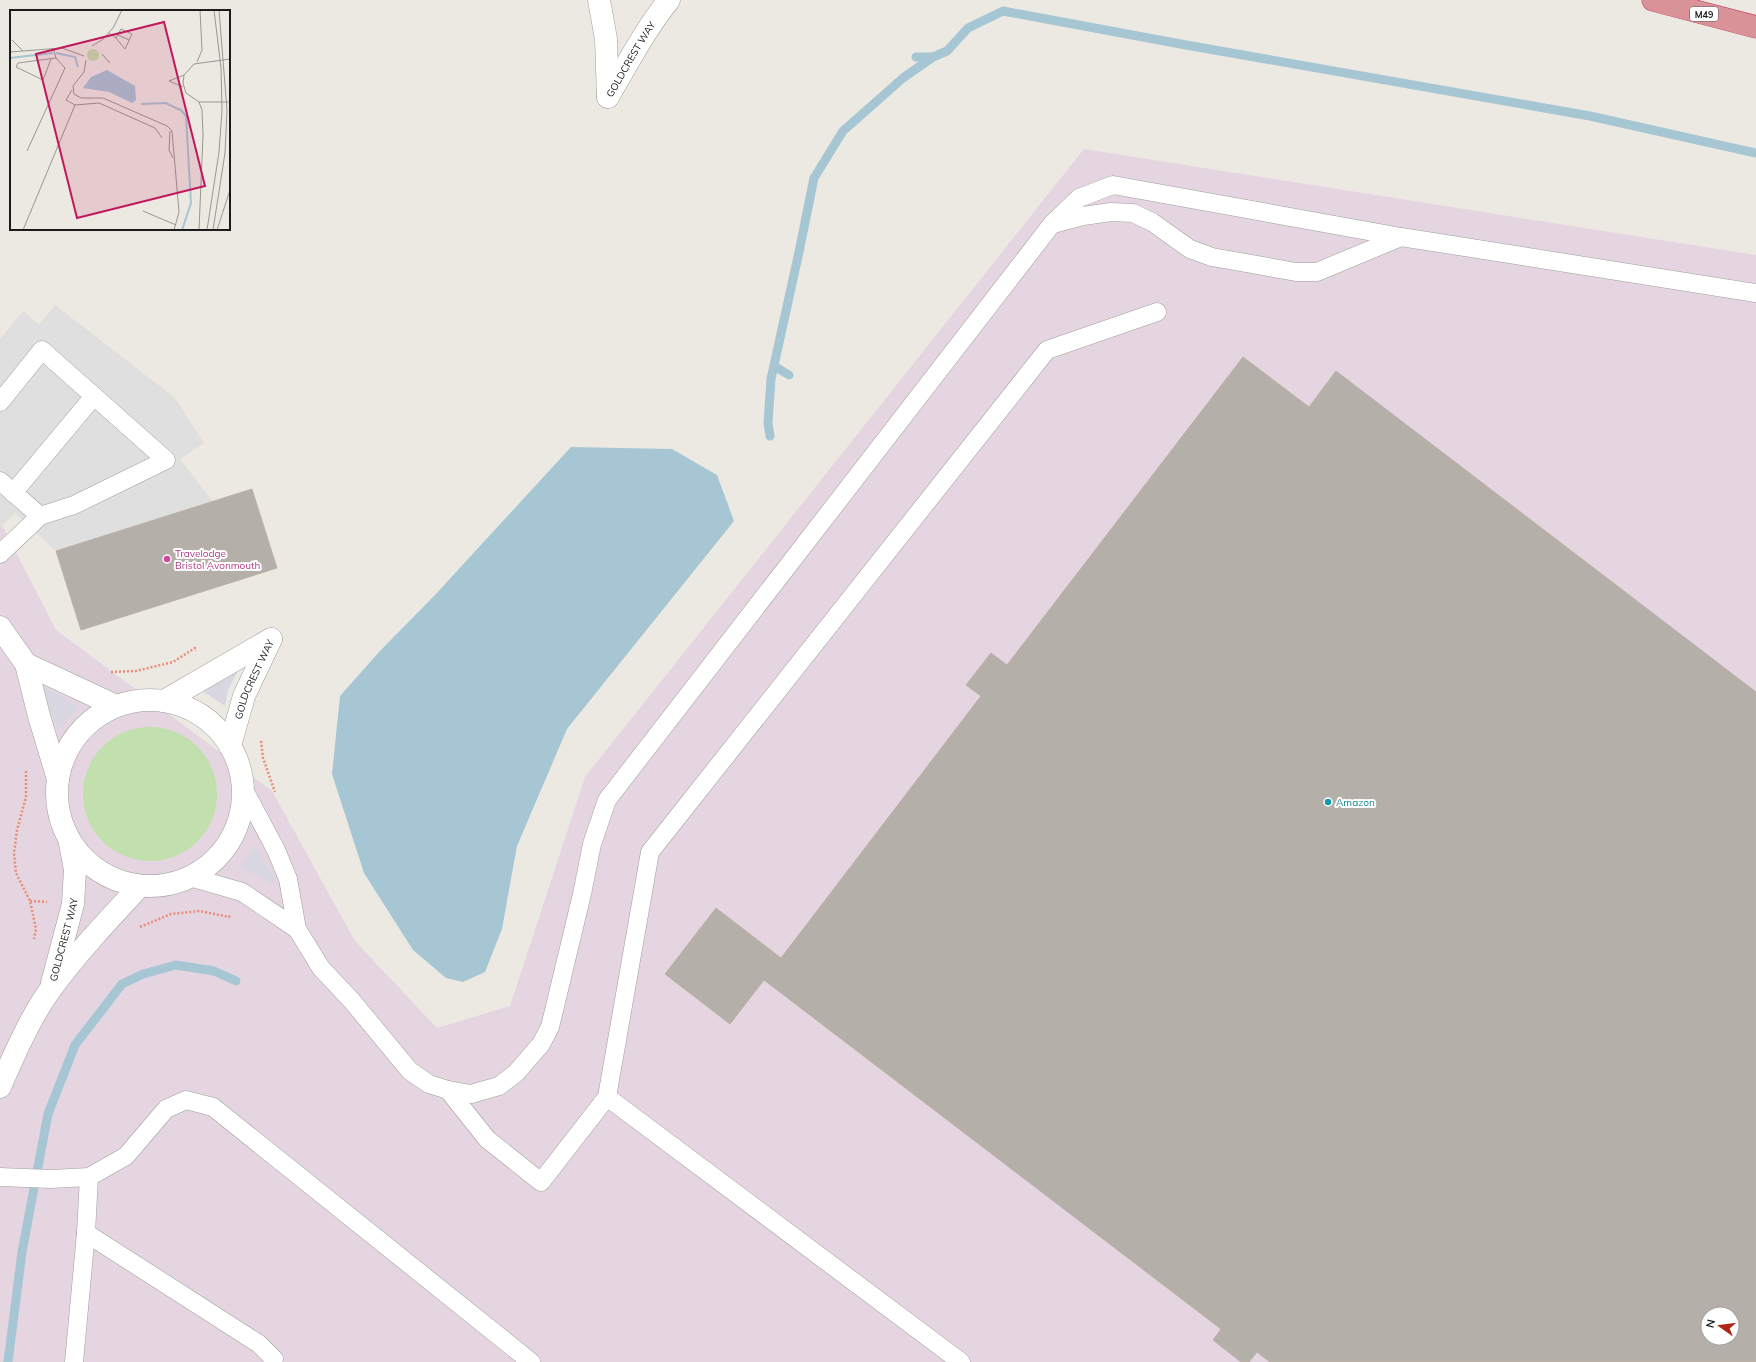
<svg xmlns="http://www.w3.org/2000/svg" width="1756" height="1362" font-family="Mulish,sans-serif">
<rect width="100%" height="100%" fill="#ece9e2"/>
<path fill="#e4d5e0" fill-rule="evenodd" d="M1084,149L1756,255V1362H0V524L3,527L56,630L272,791L355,941L437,1028L510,1006L585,777ZM1708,1314H1732V1338H1708Z"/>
<circle fill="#c2e0ad" cx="150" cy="794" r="67"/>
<path fill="#dfdfdf" d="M55,305L175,398L204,443L180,459L213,502L56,551L15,513L0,528V339L23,311L39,325Z"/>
<g fill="#d8d7e1">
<path d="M241,665L228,690L225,706L201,690Z"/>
<path d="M46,687L78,708L58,730L43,690Z"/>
<path d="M255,846L275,880L272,884L241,867Z"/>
</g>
<path fill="#a7c6d4" d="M571,447L672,449L717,475L734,521L567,729L517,846L502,929L485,972L463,982L446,978L413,950L364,873L332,774L340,696L379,652L434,596Z"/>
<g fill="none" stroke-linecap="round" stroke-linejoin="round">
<g stroke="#a7c6d4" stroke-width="9">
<path d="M916,57H933L947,51L968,28L1003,11L1186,45L1590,116L1756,153"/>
<path d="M774,366L789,375"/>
<path d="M770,436L768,423L771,379L799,252L814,178L843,131L903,78L933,57"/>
<path d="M8,1362L22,1252L48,1114L75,1045L122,984L143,974L176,965L214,971L236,981"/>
</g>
</g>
<g fill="#b4afa8" stroke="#bbb2a6" fill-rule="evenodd">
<path d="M1243,357L1309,407L1336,371L1756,692V1362H1270L1257,1352L1249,1362H1241L1213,1340L1221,1329L764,980L730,1024L665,974L716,908L781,958L981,696L966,685L991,653L1007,665ZM1708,1314H1732V1338H1708Z"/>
<path d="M252,489L277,568L81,630L56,551Z"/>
</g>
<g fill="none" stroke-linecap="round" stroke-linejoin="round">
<g stroke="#9f9f9f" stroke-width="19">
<g id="service">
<path d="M1053,224L1083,216L1111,212L1133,213L1152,222L1190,249L1212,257L1296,272H1317L1401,237"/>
<path d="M0,402L42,350L166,460L74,505L40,516L0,554"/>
<path d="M0,481L40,516"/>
<path d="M13,493L94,396"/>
<path d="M243,788L276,850L288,879L297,929L321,968L352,1001L410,1071L429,1084L448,1090L471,1094L499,1086L516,1073L541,1044L550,1027L582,894L592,844L607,800L1052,224L1079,198L1113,185L1401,237L1756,293"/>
<path d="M190,877L242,892L297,929"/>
<path d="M448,1090L487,1139L541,1182L607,1097L650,852L1047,350L1157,312"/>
<path d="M607,1097L961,1362"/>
<path d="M0,1177L51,1179L89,1177L126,1156L166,1109L186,1100L213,1107L531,1362"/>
<path d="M86,1233L259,1344L274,1359L273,1362"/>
<path d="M74,1362L86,1233L89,1177"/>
</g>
</g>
<g stroke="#9f9f9f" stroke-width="23">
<g id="minor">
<path d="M0,627L26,664L39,716L58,779"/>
<path d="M26,664L116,706"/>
</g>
</g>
<g stroke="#9f9f9f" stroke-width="23">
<g id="tertiary">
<path d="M599,0L606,39L608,97"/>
<path id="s1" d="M608,97C627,64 645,30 669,0"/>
<circle cx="150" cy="793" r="93"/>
<path d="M164,701L271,639"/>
<path id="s2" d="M230,746L244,696L271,639"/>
<path id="s3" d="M52,983L73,904L75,870L70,843"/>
<path d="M0,1087C14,1055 30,1018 50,990C77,953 109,919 140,886"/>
</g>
</g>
<g stroke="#c0385a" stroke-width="23">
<path id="motorway" d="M1653,0L1756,27"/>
</g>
<g stroke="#e88d77" stroke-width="2.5" stroke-dasharray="2 2" stroke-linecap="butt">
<path d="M111,672L136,671L173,662L195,648L196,651"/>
<path d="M261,741L263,758L275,792"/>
<path d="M26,771V797L17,830L14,853L16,873L30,901L36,929L34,939"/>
<path d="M30,901L47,902"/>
<path d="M140,927L171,914L200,911L229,917L230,915"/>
</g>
<use href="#service" stroke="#fff" stroke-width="18"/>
<use href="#minor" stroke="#fff" stroke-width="22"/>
<use href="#tertiary" stroke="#fff" stroke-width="22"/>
<use href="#motorway" stroke="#da9299" stroke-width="22"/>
</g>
<circle fill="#d1479c" stroke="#fff" stroke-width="1.5" cx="167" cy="559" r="4"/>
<circle fill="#0f9aa8" stroke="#fff" stroke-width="1.5" cx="1328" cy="802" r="4"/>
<g text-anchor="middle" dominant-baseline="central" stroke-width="4" stroke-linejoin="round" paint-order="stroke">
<rect fill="#fff" stroke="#5f5f5f" stroke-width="1" x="1690" y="7" width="28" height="14" rx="3"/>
<g font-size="9" font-weight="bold" fill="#1b1b1b">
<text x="1704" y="14">M49</text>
</g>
<g font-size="10" fill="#1b1b1b" stroke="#fff">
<text stroke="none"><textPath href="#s1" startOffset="44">GOLDCREST WAY</textPath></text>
<text stroke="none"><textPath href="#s2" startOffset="71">GOLDCREST WAY</textPath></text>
<text stroke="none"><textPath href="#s3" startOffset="45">GOLDCREST WAY</textPath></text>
</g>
<g font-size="10" fill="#b23c85" stroke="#fff" text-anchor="start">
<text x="175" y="553">Travelodge<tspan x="175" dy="12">Bristol Avonmouth</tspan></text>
</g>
<g font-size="10" fill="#0d838f" stroke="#fff" text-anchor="start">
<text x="1336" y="802">Amazon</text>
</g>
</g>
<g transform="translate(10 10)">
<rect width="220" height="220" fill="#ece9e2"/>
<path d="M77 45a6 6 0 1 1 12 0a6 6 0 1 1-12 0Z" fill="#c2e0ad"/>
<path d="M97,60L125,76L126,90L122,93L99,82L73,78L81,67Z" fill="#a7c6d4"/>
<path fill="none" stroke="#a7c6d4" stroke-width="2" d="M46,43L65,47L68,57M0,48L43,43M131,94L156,93L170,100M170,99L176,106L181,193L172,220"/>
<path fill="none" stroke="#989792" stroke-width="1" d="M99,23L106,28L111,19L122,24L115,39L106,28M108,25L119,30M2,30L13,41M82,36L92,30L103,18L112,0M0,42L52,38L74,46M92,44L100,53M41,49L33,70L6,57L8,53L46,48M220,49L184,54L174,65L173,73L176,83L189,92H220M76,50L74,62L63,76L64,84L71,88H93L157,116L162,121L169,202L164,220M187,52L192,40L190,0M159,71L174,65M159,71L173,77M62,80L56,90L65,95L89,93L145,118L152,128M189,92L192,100L193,125L189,220M160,121L159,140L163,148M17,141L55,58L46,48L43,38M133,201L166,215M13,220L65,95M197,220L209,142L212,100L211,58L204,0M203,220L215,143L217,100L209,0M207,220L220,180"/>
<path fill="#c2185b" fill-opacity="0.15" stroke="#c2185b" stroke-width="2" d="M154,12L195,176L67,208L26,44Z"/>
<rect width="220" height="220" fill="none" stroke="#1b1b1b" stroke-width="2"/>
</g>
<g transform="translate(1720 1326) rotate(284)"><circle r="19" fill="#ffffff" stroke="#a4a4a4"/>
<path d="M0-3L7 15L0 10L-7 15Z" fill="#af2618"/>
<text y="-6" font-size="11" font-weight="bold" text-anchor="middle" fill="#1b1b1b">N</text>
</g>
</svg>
